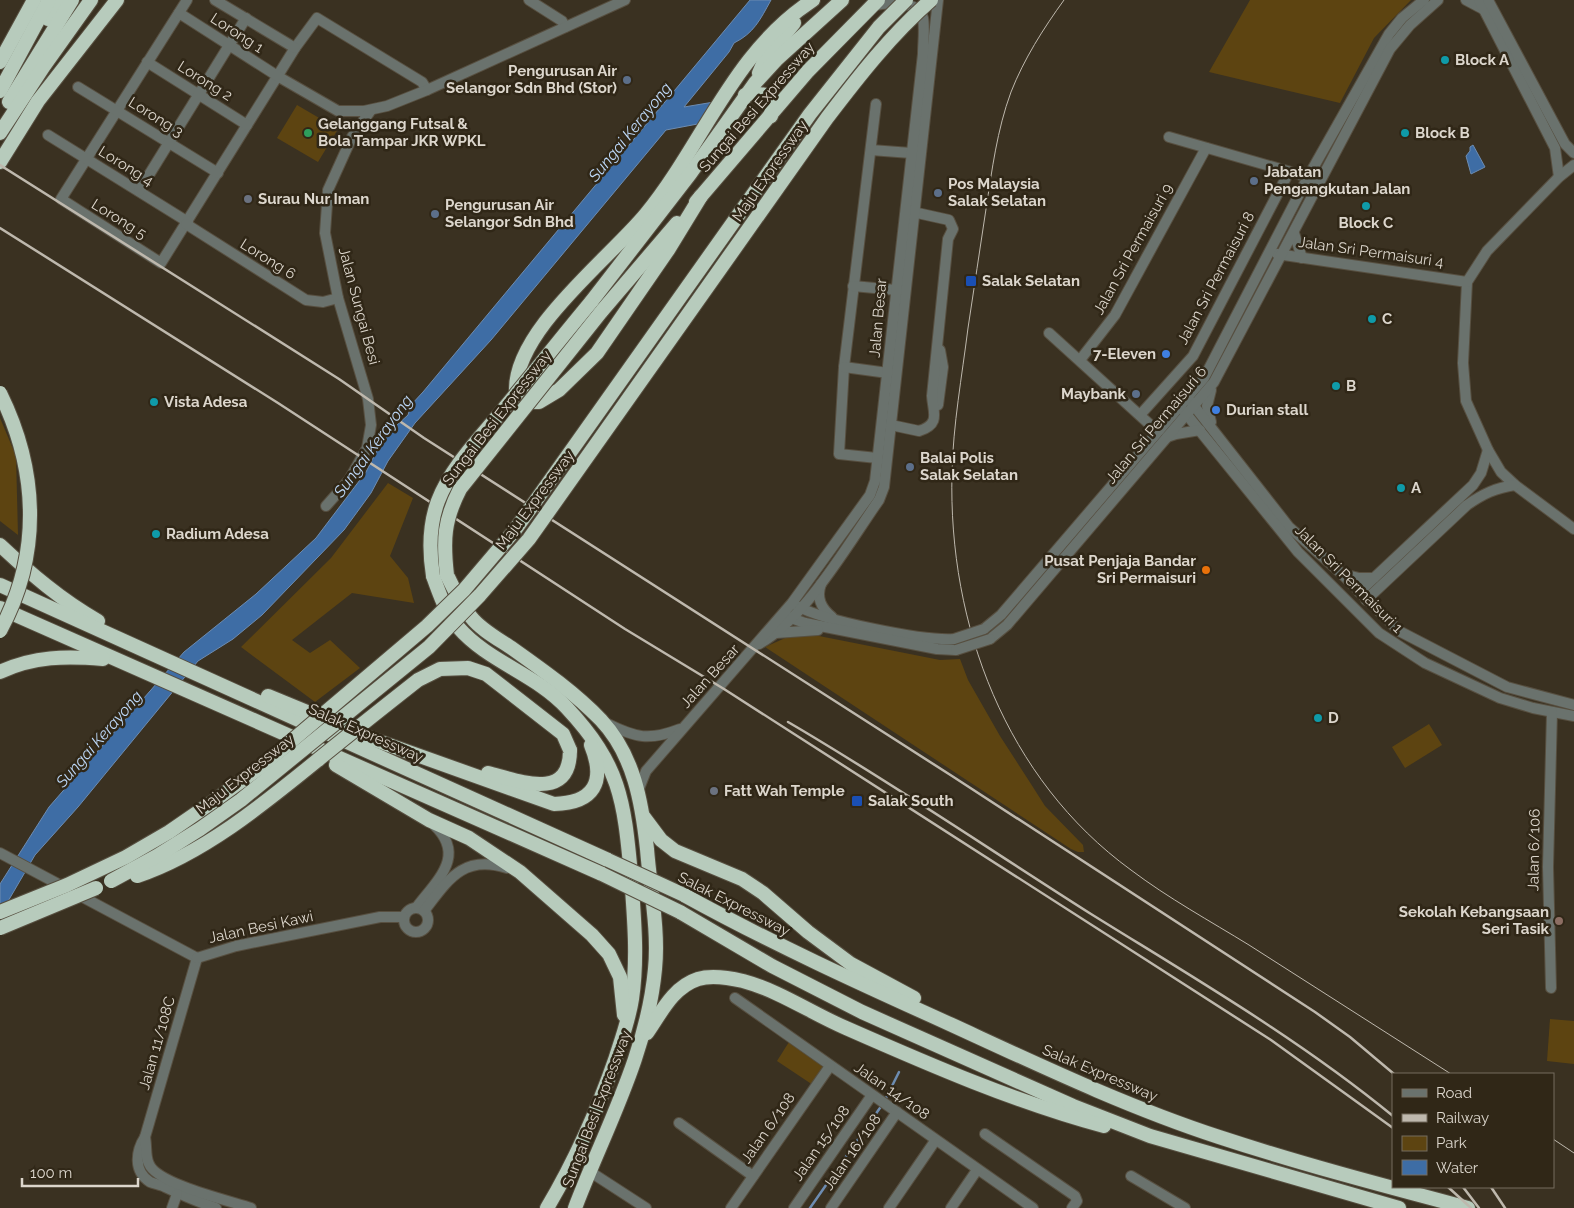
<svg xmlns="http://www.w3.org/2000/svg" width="1574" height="1208" font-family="Raleway,sans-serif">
<rect width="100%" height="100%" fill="#3a3121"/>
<g fill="#5d4411">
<path d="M1250,0H1411L1374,38L1340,103L1209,72Z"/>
<path d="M297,105L338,129L318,162L277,138Z"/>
<path d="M0,418L16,456L18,535L0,521Z"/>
<path d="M388,483L413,498L390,556L408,578L414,603L352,593L292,640L310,653L330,640L360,668L315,702L241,647L331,558Z"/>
<path d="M792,635H814L940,660L960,659L968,680L1000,736L1031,784L1045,806L1083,845L1084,852H1078L1071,849L765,647Z"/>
<path d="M1429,724L1442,745L1405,768L1392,747Z"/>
<path d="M1550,1019L1574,1021V1064L1547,1061Z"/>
<path d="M789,1042L826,1067L813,1085L777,1061Z"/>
</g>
<g fill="#3e6da5" stroke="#6d8cb1">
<path d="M750,0H771C760,20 754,33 734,43L729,52L684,107L714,102L703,123L666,130L491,340L415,423L388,461L371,493L344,530L262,615L233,639L198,661L78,807L35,855L0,915V884L49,807L184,652L256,594L316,538L366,472L384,437L408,415L411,405L423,392Z"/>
<path d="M1473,145L1485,167L1471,174L1466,156L1470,151V147Z"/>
</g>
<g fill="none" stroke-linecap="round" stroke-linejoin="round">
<g stroke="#6d8cb1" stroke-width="2.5">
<path d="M885,1100L899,1072"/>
<path d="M810,1208L882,1105"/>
</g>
<g stroke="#574f40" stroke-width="12">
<g id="minor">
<path d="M187,0L61,199L161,263L295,48L317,18L422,82L427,90"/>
<path d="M215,0L295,48"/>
<path d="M529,0L562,21L565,27"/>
<path d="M1466,0L1483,9"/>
<path d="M1479,0L1555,148L1559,177"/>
<path d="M1488,0L1565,144L1574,153"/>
<path d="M179,13L279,77L338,111H364L387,106L427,90L625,0"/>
<path d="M147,62L247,125"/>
<path d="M78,87L218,173"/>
<path d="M876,104L844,367L839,454L877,458"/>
<path d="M48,135L188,222"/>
<path d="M1169,137L1315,179"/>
<path d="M871,150L911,153"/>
<path d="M1574,165L1559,177L1487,251L1467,282L1463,363L1466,401L1488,450L1501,472L1515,485L1574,529"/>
<path d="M139,191L246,18"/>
<path d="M186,224L306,300L323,302L338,298"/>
<path d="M1294,233L1302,258"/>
<path d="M1277,254L1467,282"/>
<path d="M853,286L896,290"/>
<path d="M1049,333L1157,431"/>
<path d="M1080,360L1115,315L1206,148"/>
<path d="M844,367L888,373"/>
<path d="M1211,390L1207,406L1211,422"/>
<path d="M1191,402L1289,527L1341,573L1399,631L1507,687L1574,705"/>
<path d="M938,405L943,367L940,350"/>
<path d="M1183,410L1298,552L1379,633L1425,663L1500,698L1533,708L1574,716"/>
<path d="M1140,415L1193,356L1289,172"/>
<path d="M891,425L919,431C941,424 933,412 932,396L948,239L953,229L949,220L913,212"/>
<path d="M1167,437L1176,434L1200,430"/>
<path d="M326,506L349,480L367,448L371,425L368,399L338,298L325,233L328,190L352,137L371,110"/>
<path d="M1343,574L1359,578H1374"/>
<path d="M821,584C816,598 821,608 832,617"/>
<path d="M1359,592L1473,485L1481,473L1488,450"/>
<path d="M1366,600L1467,505C1483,494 1495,488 1515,485"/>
<path d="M797,606C824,621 923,641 954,639"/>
<path d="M788,617L805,623L937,649L956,650"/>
<path d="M984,629L1001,615L1204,378L1308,177L1389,34L1402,18L1424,0"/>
<path d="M776,633L818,630"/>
<path d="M990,639L1007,625L1214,382L1390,49L1410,25L1438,0"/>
<path d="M759,644C806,618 848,544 879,500L884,487L938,0"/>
<path d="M606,723C636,738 649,741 680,729"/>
<path d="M638,791L646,771L792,603L870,495L875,481L923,54C923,43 925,29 923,18C919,0 887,2 871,6"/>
<path d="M0,853L197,958"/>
<circle cx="416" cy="920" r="12"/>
<path d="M416,908C437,880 467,856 434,825"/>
<path d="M424,911C448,880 463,854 507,868"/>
<path d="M197,958L145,1137C136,1151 133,1171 150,1182C155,1184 161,1185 165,1187C182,1195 198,1202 216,1208"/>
<path d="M197,958L236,946L380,917H403"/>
<path d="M1551,988L1548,867L1552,712"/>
<path d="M735,998L1033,1208"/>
<path d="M679,1123L753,1176"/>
<path d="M985,1134L1075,1196L1077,1201L1072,1208"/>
<path d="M145,1137C147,1146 145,1157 149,1164C157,1184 230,1201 251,1208"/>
<path d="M589,1171L646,1208"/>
<path d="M1131,1176L1185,1208"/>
<path d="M172,1208L177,1194"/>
<path d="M731,1208L830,1066"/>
<path d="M794,1208L872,1095"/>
<path d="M831,1208L897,1112"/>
<path d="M889,1208L935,1141"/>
<path d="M951,1208L977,1170"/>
</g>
</g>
<g stroke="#574f40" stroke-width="16">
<g id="highway">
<path d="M48,19L61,0"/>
<path d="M0,62L34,0"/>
<path d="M759,73L766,57L794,23"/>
<path d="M0,91L49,0"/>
<path d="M745,95L752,93L766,95L772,105L771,116"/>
<path d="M9,102L72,0"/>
<path d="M0,133L44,66L91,0"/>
<path d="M0,162L38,101L117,0"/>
<path d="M701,196L668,250L597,353L559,390L539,402H525L516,391C514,331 609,259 646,214C704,143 733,52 813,0"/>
<path d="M696,202L808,71L878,0"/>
<path d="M591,302L690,174L755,83L777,59L842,0"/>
<path d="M601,312L677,223"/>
<path d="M0,545C31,574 61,600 98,621"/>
<path d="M447,575C454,589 461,605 471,617C481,630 500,640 513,649C544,671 575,693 601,720C634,755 642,803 647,849C650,888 659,930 655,969C647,1055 605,1129 575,1208"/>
<path d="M433,576C439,593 446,613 458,627C488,662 536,674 567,708C620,765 624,799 631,875C634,917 638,958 632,999C629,1019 622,1038 616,1057C598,1109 575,1161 547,1208"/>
<path d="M0,585L608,860"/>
<path d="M0,608L602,874"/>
<path d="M0,672C34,656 66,656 103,659"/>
<path d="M268,696L375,740L554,804C594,803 606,782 591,745"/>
<path d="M336,765L429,820L469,838L520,872L592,935L609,954L620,977L624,1015"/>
<path d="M488,773C519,781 570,802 570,750"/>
<path d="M643,816L661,840L675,851L742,879L763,893L808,932L851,964L914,998"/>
<path d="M684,895C771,943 861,984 952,1025C1039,1065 1127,1107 1219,1137C1301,1164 1385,1186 1468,1208"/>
<path d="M680,912L772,966L862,1012L1073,1106L1150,1136L1399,1208"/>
<path d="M647,1033C661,1013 673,987 698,979C711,975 730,978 743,981C780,991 811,1013 846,1028C930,1065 1015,1102 1104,1126"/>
</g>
</g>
<use href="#minor" stroke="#6a726d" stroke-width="10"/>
<use href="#highway" stroke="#b7cbbc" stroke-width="14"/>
<g stroke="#beb8ad" stroke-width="1">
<path d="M1064,0C1043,29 1024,59 1011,92C997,130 992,170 986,209C980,249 974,288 968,328C962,376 953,425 952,473C948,625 1006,779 1131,870C1168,898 1210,921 1249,945C1316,988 1384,1031 1451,1074"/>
<path d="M1553,1139L1574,1153"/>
</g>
<g stroke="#beb8ad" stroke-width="2.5">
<path d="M0,165L339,379L424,438L952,776L1315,1012L1350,1037L1394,1074"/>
<path d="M0,228L278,403L625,629L724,689L1271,1040L1393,1128"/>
<path d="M788,722C891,782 990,850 1091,914C1194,978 1299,1039 1393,1116"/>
<path d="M1448,1187L1471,1208"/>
<path d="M1463,1187L1479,1208"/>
<path d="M1491,1187L1505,1208"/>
</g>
<g stroke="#574f40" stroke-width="12" stroke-linecap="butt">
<g id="minor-bridge">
<path d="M954,639L984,629"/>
<path d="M956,650L990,639"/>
</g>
</g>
<g stroke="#574f40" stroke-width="16" stroke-linecap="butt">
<g id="highway-bridge">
<path d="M0,393C38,470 42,554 0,631"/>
<path d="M447,575C443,540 444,520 460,489L601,312"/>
<path d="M433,576C429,551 429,525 438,501C451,467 479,439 502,411C532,375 561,338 591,302"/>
<path d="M608,860L684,895"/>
<path d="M602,874L680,912"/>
<path d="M137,876C203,854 265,803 319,759C352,732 385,706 418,680L440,669L468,668L486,674L563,734L570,750"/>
<path d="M111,881L157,856L200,829L241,800L429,647L480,595L529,539L827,118C859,76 891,35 931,0"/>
<path d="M0,912L67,885L126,857L169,832L214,801L262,766L427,626L464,590L515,530L810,114L879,27L906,0"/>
<path d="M0,928L96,888"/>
</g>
</g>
<use href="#minor-bridge" stroke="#6a726d" stroke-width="10"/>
<use href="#highway-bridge" stroke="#b7cbbc" stroke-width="14"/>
</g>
<g fill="#0f9aa8" stroke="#302717" stroke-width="2">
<circle cx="1445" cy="60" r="5"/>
<circle cx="1405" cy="133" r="5"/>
<circle cx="1366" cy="206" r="5"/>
<circle cx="1372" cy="319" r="5"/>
<circle cx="1336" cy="386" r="5"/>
<circle cx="154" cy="402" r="5"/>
<circle cx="1401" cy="488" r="5"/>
<circle cx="156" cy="534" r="5"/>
<circle cx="1318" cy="718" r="5"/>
</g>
<g fill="#5c6f8a" stroke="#302717" stroke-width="2">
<circle cx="627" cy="80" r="5"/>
<circle cx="1254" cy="181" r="5"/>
<circle cx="938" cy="193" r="5"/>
<circle cx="435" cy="214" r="5"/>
<circle cx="1136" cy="394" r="5"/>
<circle cx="910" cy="467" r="5"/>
</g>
<circle fill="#2e9e5b" stroke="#302717" stroke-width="2" cx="308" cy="133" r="5"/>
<g fill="#6b7280" stroke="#302717" stroke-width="2">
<circle cx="248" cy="199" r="5"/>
<circle cx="714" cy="791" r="5"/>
</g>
<g fill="#1a4fb4" stroke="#302717" stroke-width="2">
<rect x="965" y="275" width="12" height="12" rx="2.5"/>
<rect x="851" y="795" width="12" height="12" rx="2.5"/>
</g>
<g fill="#3f7fe0" stroke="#302717" stroke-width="2">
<circle cx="1166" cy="354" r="5"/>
<circle cx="1216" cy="410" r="5"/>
</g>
<circle fill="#e8710a" stroke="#302717" stroke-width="2" cx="1206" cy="570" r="5"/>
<circle fill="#8d6e63" stroke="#302717" stroke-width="2" cx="1559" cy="921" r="5"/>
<g text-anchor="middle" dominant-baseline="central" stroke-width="5" stroke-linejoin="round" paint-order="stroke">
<g font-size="15" fill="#dcd6cc" stroke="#302717">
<text transform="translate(237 33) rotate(33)">Lorong 1</text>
<text transform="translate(205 81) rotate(32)">Lorong 2</text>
<text transform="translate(757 107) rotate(-49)">Sungai Besi Expressway</text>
<text transform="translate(156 117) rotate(32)">Lorong 3</text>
<text transform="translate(126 166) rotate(32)">Lorong 4</text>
<text transform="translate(770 171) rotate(-55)">Maju Expressway</text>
<text transform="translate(119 219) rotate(32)">Lorong 5</text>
<text transform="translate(1133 249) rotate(-61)">Jalan Sri Permaisuri 9</text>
<text transform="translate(1371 252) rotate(8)">Jalan Sri Permaisuri 4</text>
<text transform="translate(268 259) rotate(32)">Lorong 6</text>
<text transform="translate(1216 278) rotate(-62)">Jalan Sri Permaisuri 8</text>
<text transform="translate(359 306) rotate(75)">Jalan Sungai Besi</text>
<text transform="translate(878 318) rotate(-85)">Jalan Besar</text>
<text transform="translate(497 418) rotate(-52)">Sungai Besi Expressway</text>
<text transform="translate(1156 425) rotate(-50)">Jalan Sri Permaisuri 6</text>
<text transform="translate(535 500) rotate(-53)">Maju Expressway</text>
<text transform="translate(1349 579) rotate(45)">Jalan Sri Permaisuri 1</text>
<text transform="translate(710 676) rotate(-48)">Jalan Besar</text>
<text transform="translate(366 733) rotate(24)">Salak Expressway</text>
<text transform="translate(245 774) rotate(-38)">Maju Expressway</text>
<text transform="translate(1534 850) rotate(-89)">Jalan 6/106</text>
<text transform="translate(734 904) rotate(27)">Salak Expressway</text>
<text transform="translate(261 927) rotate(-12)">Jalan Besi Kawi</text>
<text transform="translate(157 1043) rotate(-74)">Jalan 11/108C</text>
<text transform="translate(1100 1073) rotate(23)">Salak Expressway</text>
<text transform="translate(892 1091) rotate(35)">Jalan 14/108</text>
<text transform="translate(597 1109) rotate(-69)">Sungai Besi Expressway</text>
<text transform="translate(768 1128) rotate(-55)">Jalan 6/108</text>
<text transform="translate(821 1143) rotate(-55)">Jalan 15/108</text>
<text transform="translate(852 1152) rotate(-55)">Jalan 16/108</text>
</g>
<g font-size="15" font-weight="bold" fill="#dcd6cc" stroke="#302717" text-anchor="start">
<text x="1455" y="60">Block A</text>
<text x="617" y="71" text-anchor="end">Pengurusan Air<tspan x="617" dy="17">Selangor Sdn Bhd (Stor)</tspan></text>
<text x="318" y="124">Gelanggang Futsal &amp;<tspan x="318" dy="17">Bola Tampar JKR WPKL</tspan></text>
<text x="1415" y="133">Block B</text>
<text x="1264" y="172">Jabatan<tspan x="1264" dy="17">Pengangkutan Jalan</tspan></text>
<text x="948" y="184">Pos Malaysia<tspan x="948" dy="17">Salak Selatan</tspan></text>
<text x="258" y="199">Surau Nur Iman</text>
<text x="445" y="205">Pengurusan Air<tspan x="445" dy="17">Selangor Sdn Bhd</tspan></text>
<text x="1366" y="223" text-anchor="middle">Block C</text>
<text x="982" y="281">Salak Selatan</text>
<text x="1382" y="319">C</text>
<text x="1156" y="354" text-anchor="end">7-Eleven</text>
<text x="1346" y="386">B</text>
<text x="1126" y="394" text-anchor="end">Maybank</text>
<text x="164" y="402">Vista Adesa</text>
<text x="1226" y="410">Durian stall</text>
<text x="920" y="458">Balai Polis<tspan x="920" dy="17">Salak Selatan</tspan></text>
<text x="1411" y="488">A</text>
<text x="166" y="534">Radium Adesa</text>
<text x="1196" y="561" text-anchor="end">Pusat Penjaja Bandar<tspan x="1196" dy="17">Sri Permaisuri</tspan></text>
<text x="1328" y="718">D</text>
<text x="724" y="791">Fatt Wah Temple</text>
<text x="868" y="801">Salak South</text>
<text x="1549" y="912" text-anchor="end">Sekolah Kebangsaan<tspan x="1549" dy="17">Seri Tasik</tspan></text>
</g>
<g font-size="16" font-style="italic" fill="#bed9f9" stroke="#302717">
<text transform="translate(630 132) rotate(-51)">Sungai Kerayong</text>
<text transform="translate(373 446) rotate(-54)">Sungai Kerayong</text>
<text transform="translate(99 739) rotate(-49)">Sungai Kerayong</text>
</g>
</g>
<rect x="1392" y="1073" width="162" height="115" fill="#302717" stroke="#756d5f"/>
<rect x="1402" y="1089" width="25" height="8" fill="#6a726d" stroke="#756d5f"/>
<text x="1436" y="1098" font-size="15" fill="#dcd6cc">Road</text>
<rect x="1402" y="1114" width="25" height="8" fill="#beb8ad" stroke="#756d5f"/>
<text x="1436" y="1123" font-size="15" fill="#dcd6cc">Railway</text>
<rect x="1402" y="1136" width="25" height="15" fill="#5d4411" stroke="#756d5f"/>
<text x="1436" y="1148" font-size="15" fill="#dcd6cc">Park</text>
<rect x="1402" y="1160" width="25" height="15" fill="#3e6da5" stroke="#756d5f"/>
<text x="1436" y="1173" font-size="15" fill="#dcd6cc">Water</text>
<path d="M22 1178v8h116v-8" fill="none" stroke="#dcd6cc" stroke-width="2.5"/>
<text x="30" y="1178" font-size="15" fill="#dcd6cc" stroke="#302717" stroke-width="4" paint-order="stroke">100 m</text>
</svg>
